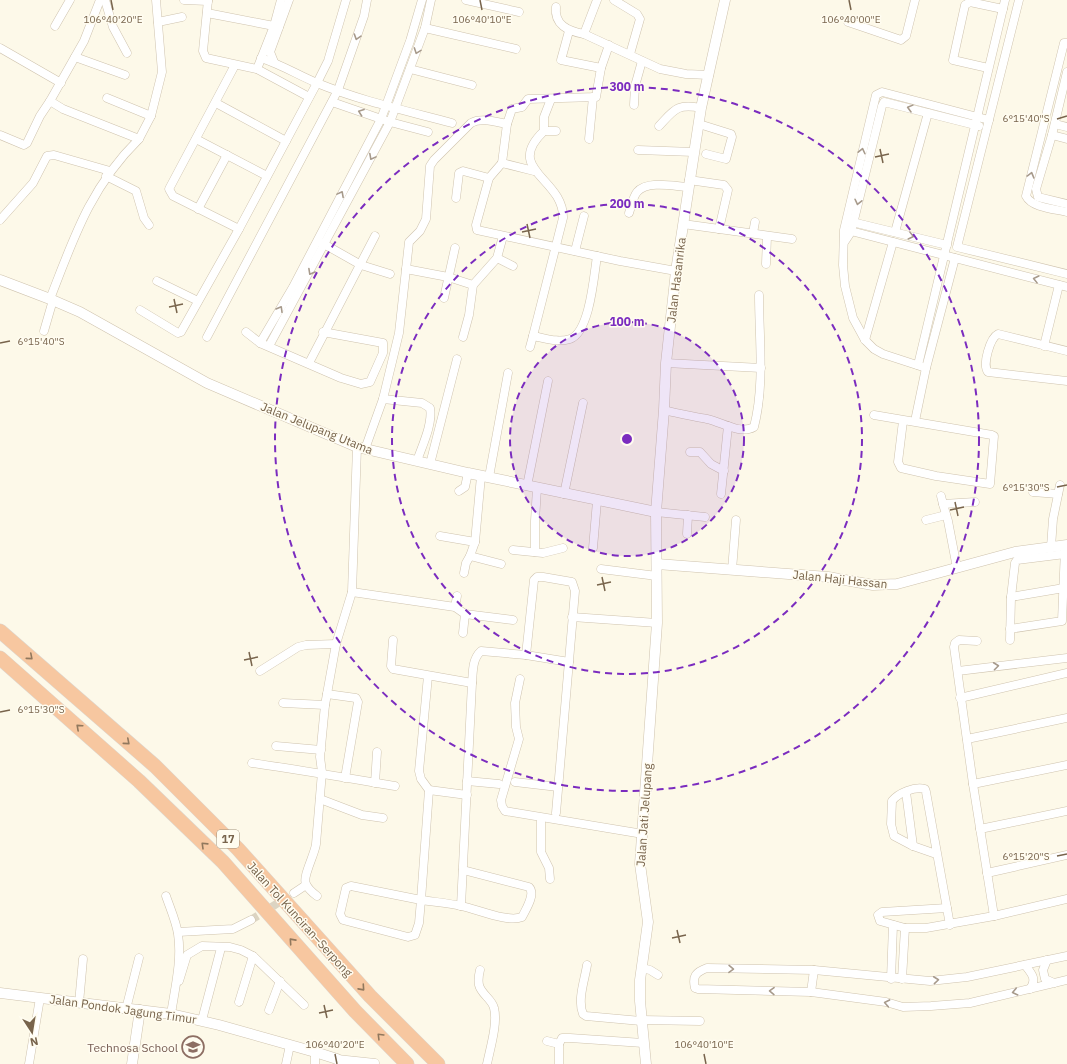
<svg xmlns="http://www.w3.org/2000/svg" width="1067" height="1064" font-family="'IBM Plex Sans',sans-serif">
<rect width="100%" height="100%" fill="#fdf9e9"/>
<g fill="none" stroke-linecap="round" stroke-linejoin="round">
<path stroke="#dcd4c2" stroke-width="8" stroke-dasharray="8 4" stroke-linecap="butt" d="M251,920L294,893"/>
<g stroke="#cfc3ae" stroke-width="9">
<g id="minor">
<path d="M100,0L84,41L50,101L63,109L139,139L151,116L162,72L156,0"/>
<path d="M105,0L113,27L127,53"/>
<path d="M184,0L208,1"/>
<path d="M208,0L203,51L206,58L257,69L309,97"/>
<path d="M466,0L519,12"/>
<path d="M597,0L584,34L660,69L686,74L709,75"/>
<path d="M614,0L637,14L640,19L630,54"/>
<path d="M1019,0L957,247L1067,274"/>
<path d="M556,7C554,25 568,31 584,34"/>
<path d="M207,13L279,27"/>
<path d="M158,22L182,17"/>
<path d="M848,22L901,40L906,36L915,0"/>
<path d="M55,26L70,0"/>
<path d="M425,28L516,49"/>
<path d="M569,31L561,60L601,68"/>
<path d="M1067,43H1064L1026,196C1032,208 1055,209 1067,212"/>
<path d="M0,48L61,83"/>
<path d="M75,57L125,75"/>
<path d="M261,58C282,65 298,75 317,83C361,101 407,111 452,123"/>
<path d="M274,62L270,52L289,0"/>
<path d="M235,65L169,189L173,196L239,229"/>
<path d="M988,68L953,60L965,5L970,2L1003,9"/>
<path d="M257,69L274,26L281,0"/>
<path d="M410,69L472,85"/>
<path d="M1067,72L1052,135L1036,189L1038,197L1067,204"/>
<path d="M107,98L151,116"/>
<path d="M332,102L390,122L428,132"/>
<path d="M216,103L286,141"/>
<path d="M634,105L635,86L642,61"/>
<path d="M507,124L502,163L534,171"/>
<path d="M699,124L731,134L732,137L726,159L706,154"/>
<path d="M1055,124L1067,127"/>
<path d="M659,126C674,110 677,103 701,108"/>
<path d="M544,131H556"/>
<path d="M0,135L24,145L27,143L40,116L50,101"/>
<path d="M1052,135L1067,139"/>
<path d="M196,139L267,176"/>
<path d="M589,139L593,97"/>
<path d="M638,150L694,152"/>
<path d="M502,163L489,178L476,225L477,230L620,261L676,271"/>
<path d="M106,176L136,191L144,218L149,225"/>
<path d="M689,180L724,185L728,190L719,229"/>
<path d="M456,198L459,173L463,171L489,178"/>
<path d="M198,209L227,155"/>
<path d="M629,213C631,207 633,197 637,192C647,180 674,186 687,187"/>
<path d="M0,220L33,183L47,156L54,155L110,171"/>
<path d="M848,221L947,245"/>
<path d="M683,224L792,239"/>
<path d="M847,230L1067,287"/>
<path d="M895,232L928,113"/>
<path d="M753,233L755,222"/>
<path d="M845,241L851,232L882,106L884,102L979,126"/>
<path d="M322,243L361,265L390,274"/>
<path d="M575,251L584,216"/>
<path d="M497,258L513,266"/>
<path d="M766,264L767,236"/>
<path d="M406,269L448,277L473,285"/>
<path d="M157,281L198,301"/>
<path d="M444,298L455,248"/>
<path d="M50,299C74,237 91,186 139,139"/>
<path d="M140,310L178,333L181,332L239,229L317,83L328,61L346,0"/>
<path d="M44,331L53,300"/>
<path d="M246,332L260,343L341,378L361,384L370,382L383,353V343L323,332"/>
<path d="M533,336L563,218C564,178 503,170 544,131V117L551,99"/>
<path d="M207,337L338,90L364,16L367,0"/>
<path d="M463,337L469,315L473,285L497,258L503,236"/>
<path d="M865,340L893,242"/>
<path d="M260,343L293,287L381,119L410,41L422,0"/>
<path d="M269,346L390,122L425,28L431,0"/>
<path d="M1044,346L1059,285"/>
<path d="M530,347L533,336C545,338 558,343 570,339C590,332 594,275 597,256"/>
<path d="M1067,351L998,334C990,338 982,365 988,372L1067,381"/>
<path d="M309,363L375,236"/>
<path d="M666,363L761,368"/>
<path d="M918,365L1005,0"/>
<path d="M926,368L883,354L874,349L865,340L853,318L845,286L843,265L844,230L876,95L882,92L989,120"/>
<path d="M383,399L422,403L430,408C433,424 422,446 417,461"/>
<path d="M664,410C678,414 693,416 707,419C722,422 740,435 754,427C765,384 759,339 759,295"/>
<path d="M874,415L992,435L994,436L990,484L936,476L901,468L898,462L903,421"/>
<path d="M915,421L926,368L955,258"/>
<path d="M365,449L383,399L399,333L409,242L420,231L426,219L430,166L434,160L471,123C481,117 496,122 507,124L512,109L522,107L528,99L596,97L601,68L609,45"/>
<path d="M690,452H700L711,464L724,471"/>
<path d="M430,464L457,359"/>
<path d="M481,476L475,542L470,556L501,564"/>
<path d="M489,477L508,373"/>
<path d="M527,486L548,381"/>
<path d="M459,491L465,487L468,473"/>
<path d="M1033,492L1058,494"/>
<path d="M564,494L583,403"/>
<path d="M721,494L728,426"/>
<path d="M941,496L943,504L975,502"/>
<path d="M943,504L948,521L957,568"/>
<path d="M656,512L705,517"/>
<path d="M926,520L946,515"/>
<path d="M687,534L688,515"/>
<path d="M440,536L475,542"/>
<path d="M1051,547L1053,519L1060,485"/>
<path d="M593,548L597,501"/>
<path d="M513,550L543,553L563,548"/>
<path d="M535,552V521L537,488"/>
<path d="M601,569L657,576"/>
<path d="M732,570L736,520"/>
<path d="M464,573L466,563L470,556"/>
<path d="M352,592L357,447"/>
<path d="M1011,597L1064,588"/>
<path d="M455,607L457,596"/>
<path d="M465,614L513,620"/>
<path d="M572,617L657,623"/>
<path d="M1010,629L1062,621L1065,549"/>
<path d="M393,640L391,666L393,669L472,683L461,906"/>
<path d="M1010,640L1011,597L1015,563L1017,560L1065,554"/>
<path d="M977,641L959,640L955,643L954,647L973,784L994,916"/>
<path d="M526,655L534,580L537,577H543L572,582L575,591L556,813"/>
<path d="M260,671L298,647L306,645L336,644"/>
<path d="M958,671L1067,658"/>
<path d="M428,676L419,771L421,779L429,790L421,900C434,902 448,903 461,906C477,909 508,923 522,917C526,909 536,894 529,887L463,870"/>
<path d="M520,679L515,703L516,727L519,739L501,800L502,806L505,811L643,834"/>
<path d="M472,683C473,672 472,659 481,651L526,655L569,662"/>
<path d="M327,694L356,698L358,702L345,778"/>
<path d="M960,698L1067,673"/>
<path d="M283,703L325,705"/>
<path d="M967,739L1067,718"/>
<path d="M276,746L321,750"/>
<path d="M252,763C300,770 347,778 395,786"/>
<path d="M467,781L499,784"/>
<path d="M515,782L558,787"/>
<path d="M375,783L377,752"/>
<path d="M973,784L1067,765"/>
<path d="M429,790L467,795"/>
<path d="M906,792L913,846"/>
<path d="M320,799L362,815L383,818"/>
<path d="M541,818V852L549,868L550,879"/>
<path d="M980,829L1067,811"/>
<path d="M936,854L913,846L894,836L891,824L892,801C898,793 915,786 925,789L926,792L950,925"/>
<path d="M987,873L1067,855"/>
<path d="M351,886L421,900L419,923L415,935L408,937L343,920L340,914L346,888Z"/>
<path d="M294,893L306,885"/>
<path d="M166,896C170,908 176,921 178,934C182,960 175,988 171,1014"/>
<path d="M317,896C313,893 308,889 306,884C302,877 315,854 316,844L322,772L320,757L325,705L336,644L352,592L455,607L465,614L463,633"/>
<path d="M947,908L882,912L878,915L880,921L905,928H926L994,916L1067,899"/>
<path d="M178,932L233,929L251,920"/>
<path d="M1067,956L967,977L930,981L814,970L707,968C696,972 692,976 695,988L698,989L811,992L886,1002L903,1007L931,1006L970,1003L1067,980"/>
<path d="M1047,960L1043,970L1045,979L1054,983"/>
<path d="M587,965C585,979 577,1000 583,1014L586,1016L641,1021"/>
<path d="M1025,965C1032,974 1037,979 1030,989"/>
<path d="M642,968L650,970L658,975"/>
<path d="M480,970C479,974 478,980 479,985C481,994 492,999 494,1008C498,1023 490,1049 487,1064"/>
<path d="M891,979L893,925"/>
<path d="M902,979L905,928"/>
<path d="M179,981L187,955L202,946L230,947L241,950L253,956L304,1005"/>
<path d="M811,992L814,970"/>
<path d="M239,1002L253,956"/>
<path d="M79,1003L83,959"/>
<path d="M126,1009L139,958"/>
<path d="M269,1010L280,981"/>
<path d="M202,1020L221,948"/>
<path d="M641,1020L700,1021"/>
<path d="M547,1041L559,1044V1064"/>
<path d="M559,1044L562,1038H570L643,1043"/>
<path d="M315,1052V1064"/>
<path d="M337,1059L375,1063"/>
<path d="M29,1064L40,998"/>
<path d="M286,1064L290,1045"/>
</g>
</g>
<g stroke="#cfc3ae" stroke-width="11">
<g id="tertiary">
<path d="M0,280L50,299L80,312L207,383L357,447L468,473L656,512"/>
<path d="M657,564L828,577L873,585L897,584L1015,552L1067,545"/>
<path d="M0,993L171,1014L219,1025L315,1052L337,1059L342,1064"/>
<path d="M132,1064L140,1010"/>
<path d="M646,1064L640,1001V980L648,922L640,864L657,623L656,512L664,410L666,363L676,271L701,108L725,0"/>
</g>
</g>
<g stroke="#dcd7d0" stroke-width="15">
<g id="motorway">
<path d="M0,631L155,766L238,849L370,996L438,1064"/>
<path d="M0,658L139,781L223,862L355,1011L407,1064"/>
</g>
</g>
<use href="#minor" stroke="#fff" stroke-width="8"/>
<use href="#tertiary" stroke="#fff" stroke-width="10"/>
<use href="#motorway" stroke="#f7c7a0" stroke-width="14"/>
</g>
<defs><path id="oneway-chevron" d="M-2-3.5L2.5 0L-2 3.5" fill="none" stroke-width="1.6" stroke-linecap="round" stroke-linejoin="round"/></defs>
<g stroke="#a79a8b">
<use href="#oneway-chevron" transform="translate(357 37) rotate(108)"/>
<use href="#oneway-chevron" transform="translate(417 51) rotate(110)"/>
<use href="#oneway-chevron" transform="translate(910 108) rotate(-165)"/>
<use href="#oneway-chevron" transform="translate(361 112) rotate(-160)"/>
<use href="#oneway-chevron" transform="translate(862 151) rotate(-77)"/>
<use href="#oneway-chevron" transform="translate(372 157) rotate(118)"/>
<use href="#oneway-chevron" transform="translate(1031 175) rotate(-75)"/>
<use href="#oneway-chevron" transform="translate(341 194) rotate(-62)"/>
<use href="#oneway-chevron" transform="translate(858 202) rotate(103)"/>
<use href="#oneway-chevron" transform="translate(911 236) rotate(14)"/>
<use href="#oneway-chevron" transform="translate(311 272) rotate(119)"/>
<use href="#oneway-chevron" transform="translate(1036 279) rotate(-166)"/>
<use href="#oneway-chevron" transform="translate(280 309) rotate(-60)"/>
<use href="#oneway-chevron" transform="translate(996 666) rotate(-7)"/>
<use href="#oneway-chevron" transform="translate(731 969) rotate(1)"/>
<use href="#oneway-chevron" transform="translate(936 980) rotate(-6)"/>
<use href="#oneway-chevron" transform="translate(772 991) rotate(-179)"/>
<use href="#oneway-chevron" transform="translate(1015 992) rotate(167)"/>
<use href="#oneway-chevron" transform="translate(887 1003) rotate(-169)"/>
</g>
<g stroke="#91785d">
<use href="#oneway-chevron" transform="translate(30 657) rotate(41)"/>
<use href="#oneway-chevron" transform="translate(79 727) rotate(-138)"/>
<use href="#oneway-chevron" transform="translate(127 742) rotate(41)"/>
<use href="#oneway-chevron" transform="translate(204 845) rotate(-136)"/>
<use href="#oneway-chevron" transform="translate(292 941) rotate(-132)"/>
<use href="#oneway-chevron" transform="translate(362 988) rotate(48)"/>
<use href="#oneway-chevron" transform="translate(380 1036) rotate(-135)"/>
</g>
<path fill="none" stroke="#78644c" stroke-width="1.5" d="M111,0L113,10M480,0L482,10M849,0L851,10M1057,119L1067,116M880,149L883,163M875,157L889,154M527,224L530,238M522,232L536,229M174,299L177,313M169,307L183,304M0,343L10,341M1057,487L1067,485M955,502L958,516M950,510L964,507M602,577L605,591M597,585L611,582M249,652L252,666M244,660L258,657M0,712L10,710M1057,856L1067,854M677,930L680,943M672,938L686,935M324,1005L327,1018M319,1013L333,1010M335,1054L337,1064M704,1054L706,1064"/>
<circle cx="627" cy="439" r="117" fill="#7b2cbf" fill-opacity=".12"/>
<g fill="none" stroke="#7b2cbf" stroke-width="2" stroke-dasharray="7 5">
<circle cx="627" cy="439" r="117"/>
<circle cx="627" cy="439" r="235"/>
<circle cx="627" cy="439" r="352"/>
</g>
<defs>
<g id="school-ring" transform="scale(1.15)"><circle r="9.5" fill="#fffcf0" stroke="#8d6e63" stroke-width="1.5"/><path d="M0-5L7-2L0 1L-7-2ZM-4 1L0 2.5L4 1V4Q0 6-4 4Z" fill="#8d6e63"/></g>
</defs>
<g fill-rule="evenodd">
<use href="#school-ring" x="193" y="1047"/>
</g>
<g text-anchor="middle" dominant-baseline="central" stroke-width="3" stroke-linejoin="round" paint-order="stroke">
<rect fill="#fffcf0" stroke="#a0927d" stroke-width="1" x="217" y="830" width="22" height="18" rx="3"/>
<g font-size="11" font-weight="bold" fill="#78644c">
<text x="228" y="839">17</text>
</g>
<g font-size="12" fill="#78644c" stroke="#fffcf0">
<text transform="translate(676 280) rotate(-83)">Jalan Hasanrika</text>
<text transform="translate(317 428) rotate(22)">Jalan Jelupang Utama</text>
<text transform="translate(840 579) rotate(6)">Jalan Haji Hassan</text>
<text transform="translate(644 815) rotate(-86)">Jalan Jati Jelupang</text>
<text transform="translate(300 919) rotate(48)">Jalan Tol Kunciran–Serpong</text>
<text transform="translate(123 1009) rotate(8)">Jalan Pondok Jagung Timur</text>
</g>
<g font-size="12" fill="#785e54" stroke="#fffcf0" text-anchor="end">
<text x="178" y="1047">Technosa School</text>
</g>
</g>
<g font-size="10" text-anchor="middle" fill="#78644c" stroke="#fffcf0" stroke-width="3" stroke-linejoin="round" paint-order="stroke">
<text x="113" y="23">106°40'20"E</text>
<text x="482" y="23">106°40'10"E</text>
<text x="851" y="23">106°40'00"E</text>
<text x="1026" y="122">6°15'40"S</text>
<text x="41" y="345">6°15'40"S</text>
<text x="1026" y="491">6°15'30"S</text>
<text x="41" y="713">6°15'30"S</text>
<text x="1026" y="860">6°15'20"S</text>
<text x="335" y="1048">106°40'20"E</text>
<text x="704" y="1048">106°40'10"E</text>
</g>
<circle cx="627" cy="439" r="6" fill="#7b2cbf" stroke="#fffcf0" stroke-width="2"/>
<g font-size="12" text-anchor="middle" font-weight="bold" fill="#7b2cbf" stroke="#fffcf0" stroke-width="3" stroke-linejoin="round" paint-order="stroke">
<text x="627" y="91">300 m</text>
<text x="627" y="208">200 m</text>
<text x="627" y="326">100 m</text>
</g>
<g transform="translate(32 1032) rotate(168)" stroke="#fffcf0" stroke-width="3" paint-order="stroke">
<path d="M0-3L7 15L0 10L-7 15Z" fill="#78644c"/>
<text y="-6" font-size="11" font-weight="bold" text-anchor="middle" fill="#78644c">N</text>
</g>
</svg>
